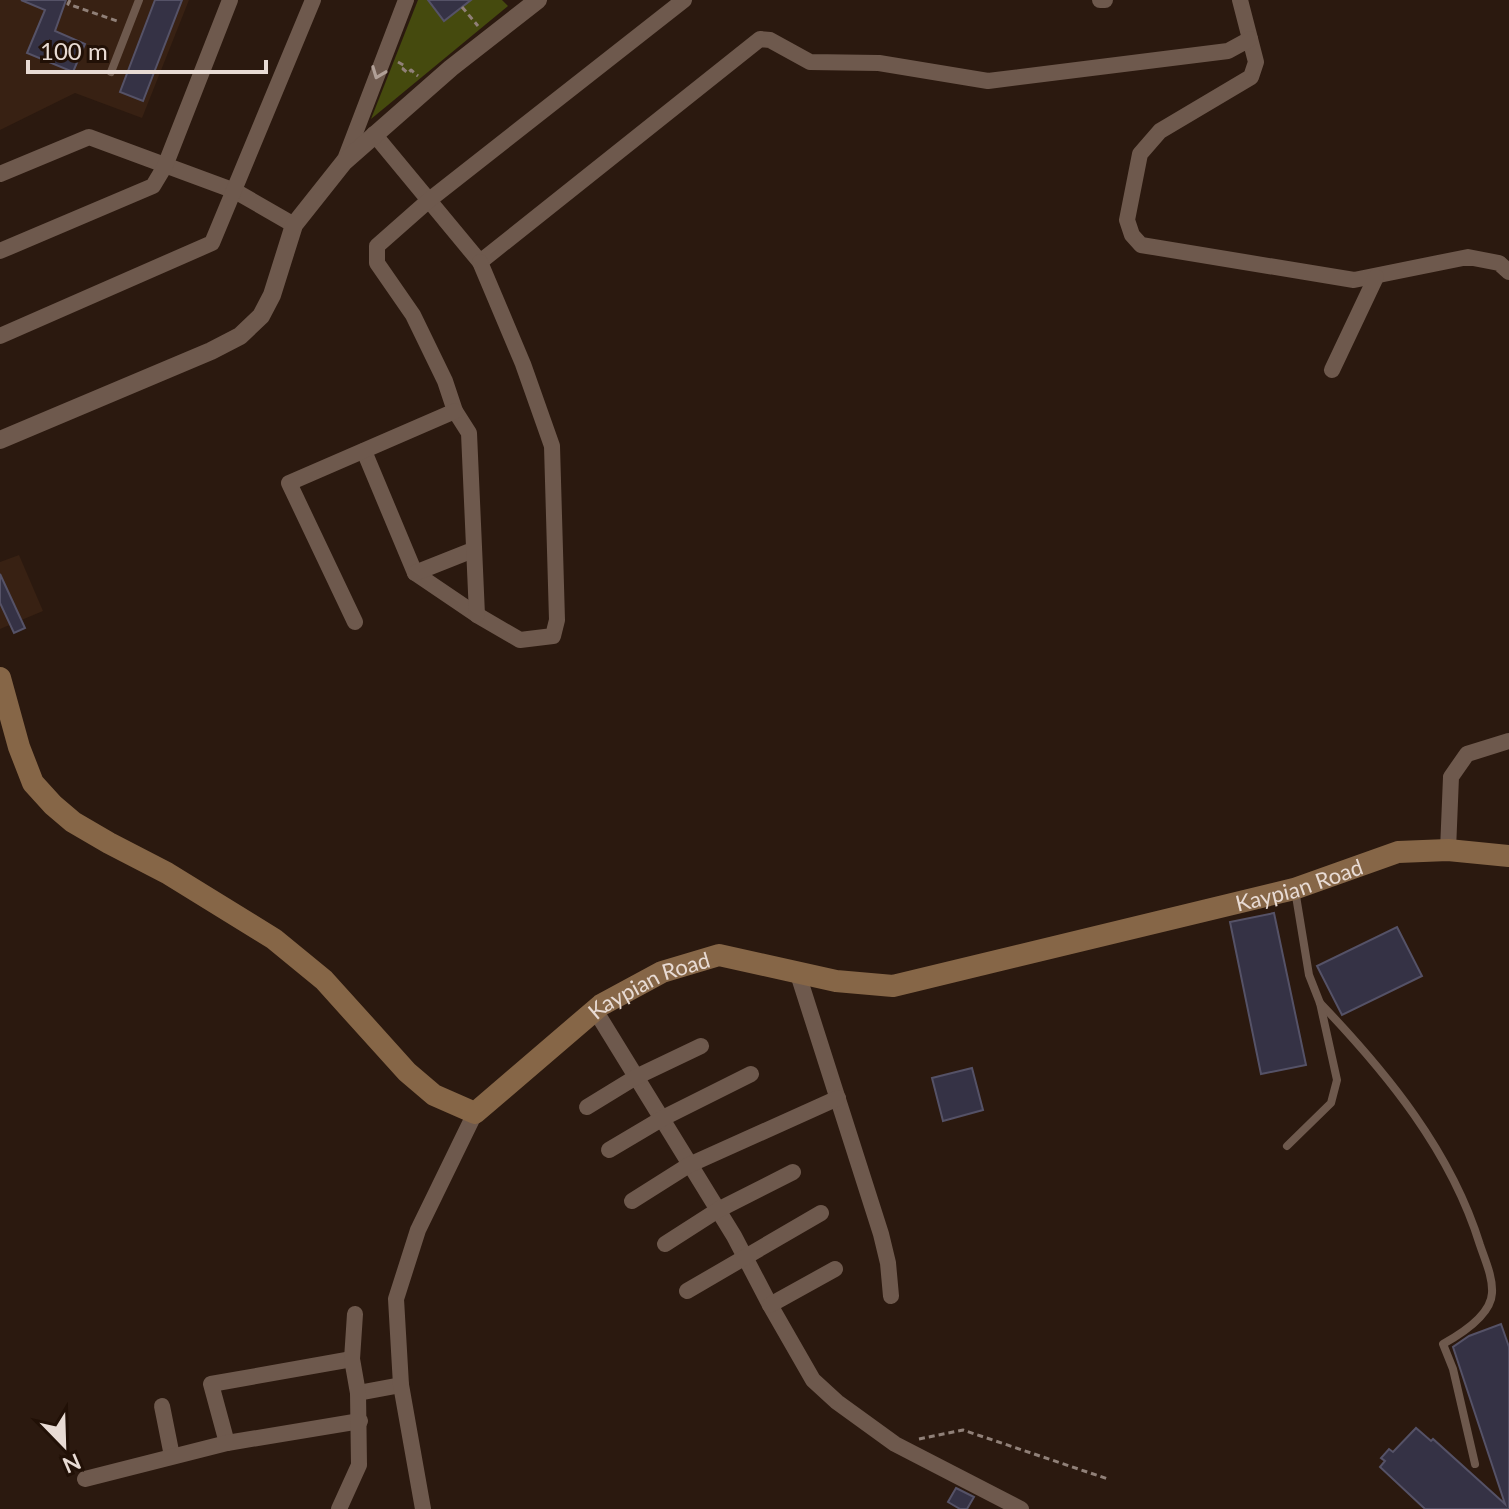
<svg xmlns="http://www.w3.org/2000/svg" width="1509" height="1509" font-family="Lato,sans-serif">
<rect width="100%" height="100%" fill="#2b190f"/>
<g fill="#382113">
<path d="M0,0H189L142,118L75,93L0,130Z"/>
<path d="M19,555L43,611L0,629V562Z"/>
</g>
<path fill="#454a0e" d="M418,0H502L508,6L371,119Z"/>
<g fill="#353245" stroke="#555267" stroke-width="2">
<path d="M21,0H66L55,31L85,44L73,72L27,53L45,10Z"/>
<path d="M155,0H182L143,101L120,92Z"/>
<path d="M428,0H471L444,21Z"/>
<path d="M0,574L25,628L14,633L0,603Z"/>
<path d="M1274,913L1306,1065L1261,1074L1230,922Z"/>
<path d="M1397,927L1422,976L1342,1015L1317,966Z"/>
<path d="M972,1068L983,1110L943,1121L932,1078Z"/>
<path d="M1501,1324L1509,1347V1509H1425L1380,1467L1385,1461L1381,1458L1389,1449L1393,1452L1416,1428L1431,1441L1433,1439L1505,1504L1453,1347L1469,1336Z"/>
<path d="M956,1488L974,1497L967,1509H960L948,1502Z"/>
</g>
<g fill="none" stroke-linecap="round" stroke-linejoin="round">
<g stroke="#908078" stroke-width="3" stroke-dasharray="6 4" stroke-linecap="butt">
<path d="M70,0L68,4L117,21"/>
<path d="M462,7L478,26"/>
<path d="M398,62L405,66L403,69L408,73L411,70L418,76"/>
<path d="M919,1439L963,1430L1108,1479"/>
</g>
<g stroke="#6e594d" stroke-width="8">
<path d="M111,72L139,0"/>
<path d="M1320,1003C1387,1073 1451,1151 1480,1245C1485,1260 1493,1277 1492,1293C1491,1315 1461,1334 1443,1344L1453,1369L1475,1464"/>
<path d="M1287,1146L1331,1103L1337,1080L1320,1003L1309,975L1295,890"/>
</g>
<g stroke="#6e594d" stroke-width="16">
<path d="M1100,0H1105"/>
<path d="M1240,0L1256,62L1251,77L1160,131L1140,154L1127,220L1132,235L1141,245L1354,280L1468,257L1499,263L1509,272"/>
<path d="M374,134L480,262L760,39L770,40L810,62L879,63L988,81L1228,51L1250,39"/>
<path d="M344,162L406,0"/>
<path d="M0,174L89,137L235,191L294,225"/>
<path d="M0,251L153,186L165,166L230,0"/>
<path d="M0,336L212,243L313,0"/>
<path d="M1332,370L1376,277"/>
<path d="M364,451L415,573L477,615L520,640L553,636L557,620L552,446L523,364L480,262"/>
<path d="M415,573L473,550"/>
<path d="M477,615L469,433L455,411L445,381L413,315L377,263V246L428,201L684,0"/>
<path d="M355,622L289,483L455,411"/>
<path d="M1448,850L1451,777L1467,754L1509,741"/>
<path d="M797,971L881,1234L888,1263L891,1296"/>
<path d="M595,1010L734,1236L770,1305L813,1380L837,1402L895,1444L1021,1509"/>
<path d="M587,1107L636,1077L701,1046"/>
<path d="M609,1150L663,1118L751,1074"/>
<path d="M632,1201L689,1165L838,1098"/>
<path d="M665,1244L718,1210L793,1172"/>
<path d="M687,1291L821,1213"/>
<path d="M770,1305L835,1269"/>
<path d="M358,1393L401,1385"/>
<path d="M162,1406L172,1456"/>
<path d="M227,1443L211,1384L352,1359"/>
<path d="M85,1479L227,1443L360,1421"/>
<path d="M339,1509L359,1465L358,1393L352,1359L355,1314"/>
<path d="M423,1509L401,1385L396,1299L418,1230L475,1113"/>
</g>
<path stroke="#6e594d" stroke-width="18" d="M0,440L211,351L240,336L261,316L272,295L294,225L344,162L451,68L538,0"/>
<path stroke="#866647" stroke-width="22" id="s1" d="M0,678L19,747L33,783L53,805L73,822L109,843L167,873L274,939L324,980L407,1072L434,1095L475,1113L601,1005L662,972L719,955L836,981L893,986L1294,889L1398,852L1448,850L1509,856"/>
</g>
<defs><path id="oneway-chevron" d="M-2-3.5L2.5 0L-2 3.5" fill="none" stroke-width="1.6" stroke-linecap="round" stroke-linejoin="round" transform="scale(2)"/></defs>
<use stroke="#b1a097" href="#oneway-chevron" transform="translate(378 73) rotate(111)"/>
<g text-anchor="middle" dominant-baseline="central" stroke-width="7" stroke-linejoin="round" paint-order="stroke">
<g font-size="22" fill="#e8dbd4" stroke="#211006">
<text stroke="none"><textPath href="#s1" startOffset="1558">Kaypian Road</textPath></text>
<text stroke="none"><textPath href="#s1" startOffset="886">Kaypian Road</textPath></text>
</g>
</g>
<g transform="translate(64 1445) rotate(157)" stroke="#211006" stroke-width="6" paint-order="stroke">
<path d="M0-6L14 30L0 20L-14 30Z" fill="#e8dbd4"/>
<text y="-12" font-size="22" font-weight="bold" text-anchor="middle" fill="#e8dbd4">N</text>
</g>
<path d="M28 60v12h238v-12" fill="none" stroke="#e8dbd4" stroke-width="4"/>
<text x="40" y="60" font-size="24" fill="#e8dbd4" stroke="#211006" stroke-width="6" paint-order="stroke">100 m</text>
</svg>
